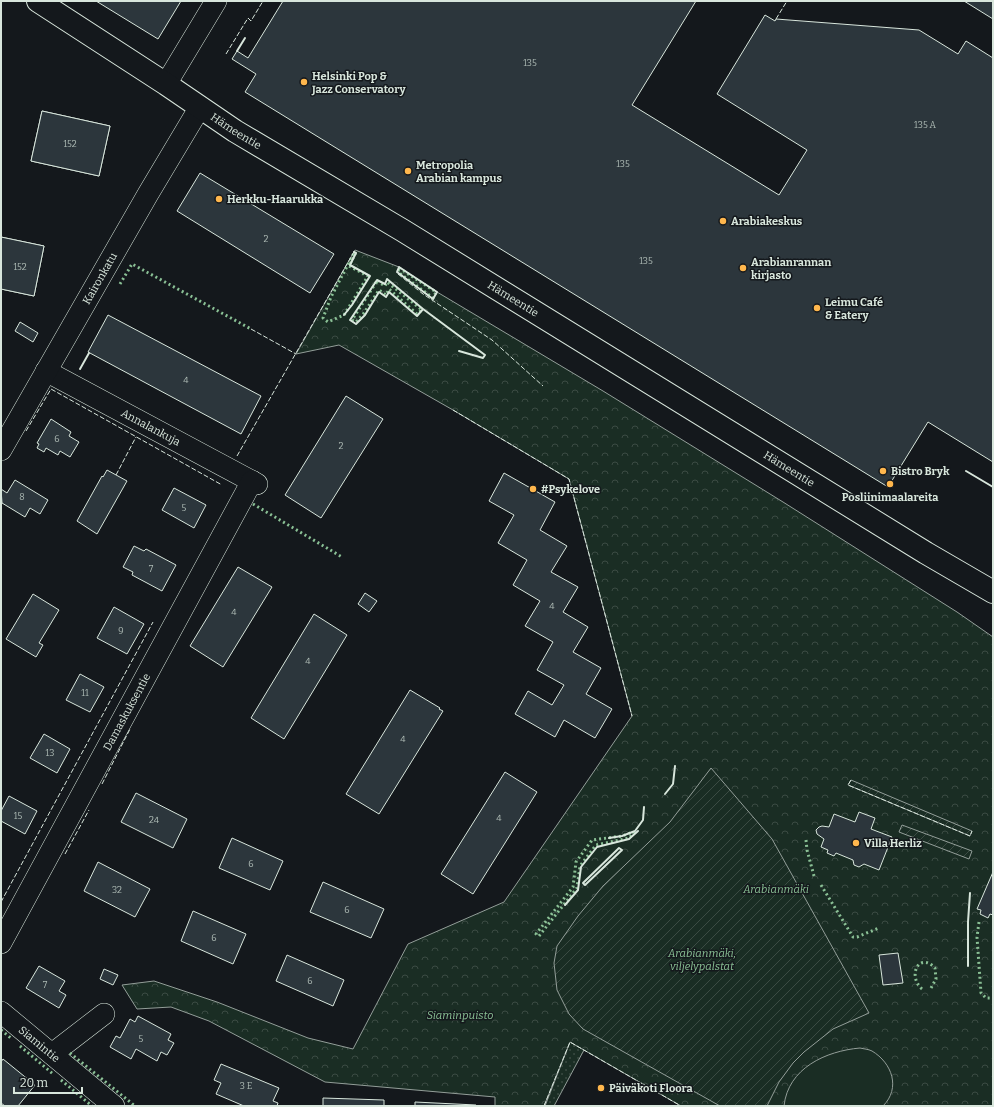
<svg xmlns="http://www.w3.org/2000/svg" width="994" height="1107" font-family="Bitter,serif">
<defs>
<pattern id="grass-dots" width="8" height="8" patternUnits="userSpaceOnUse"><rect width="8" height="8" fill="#1a2d24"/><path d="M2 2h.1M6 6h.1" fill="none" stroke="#3b4b43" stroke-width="1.8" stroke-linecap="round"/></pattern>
<pattern id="park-crowns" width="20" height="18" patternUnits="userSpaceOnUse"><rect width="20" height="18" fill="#1a2d24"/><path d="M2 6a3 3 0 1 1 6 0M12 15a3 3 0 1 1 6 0" fill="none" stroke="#3b4b43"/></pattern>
<pattern id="garden-furrows" width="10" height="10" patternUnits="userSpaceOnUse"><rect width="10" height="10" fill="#1a2d24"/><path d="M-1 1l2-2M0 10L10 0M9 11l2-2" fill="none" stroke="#3b4b43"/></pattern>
</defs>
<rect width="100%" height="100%" fill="#14181c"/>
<path fill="url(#grass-dots)" stroke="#939e99" d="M570,1042L584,1050L554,1106H545Z"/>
<path fill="url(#park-crowns)" stroke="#939e99" d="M355,250L399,267L437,292L603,391L783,502L957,612L993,637V1106H681L570,1042L544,1106H495V1097L325,1082L209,1021L171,1007L137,1009L122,985L154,981L217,1002L308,1038L353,1049L408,944L504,902L632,716L569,479L453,410L339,345L296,354Z"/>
<g fill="url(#garden-furrows)" stroke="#939e99">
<path d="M711,768L772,839L869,1013L833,1029L804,1052L793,1063L779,1082L767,1106H720L583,1029L569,1014L557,990L554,963L557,946L578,916L603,886L670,822Z"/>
<path d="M851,780L972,831L970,836L848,785Z"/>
<path d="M902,825L972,851L969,859L899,832Z"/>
<path d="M619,848L622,850L585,885L583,883Z"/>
</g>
<path fill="#1a2d24" stroke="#939e99" d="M860,1048C864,1049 868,1049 872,1051C892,1063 901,1088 883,1106H784C788,1068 826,1051 860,1048Z"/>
<g fill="#2c363c" stroke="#d8e6dc">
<path d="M96,1H181L158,39Z"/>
<path d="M283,1H696L632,105L779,195L807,150L717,94L765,15L775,21L776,19L919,30L958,54L966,41L993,58V462L928,422L888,487L245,92L256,74L232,59L237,51L248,58Z"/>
<path d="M964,1H993V19Z"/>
<path d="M42,111L110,126L99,176L31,161Z"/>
<path d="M42,111L110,126L99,176L31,161Z"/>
<path d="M200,173L334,254L310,293L177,211Z"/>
<path d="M1,237L44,246L34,296L1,289Z"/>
<path d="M1,237L44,246L34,296L1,289Z"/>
<path d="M108,315L261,396L241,434L88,352Z"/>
<path d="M20,322L38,333L33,342L15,331Z"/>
<path d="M346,396L383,419L321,518L285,495Z"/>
<path d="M51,419L71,432L69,436L79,442L70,457L60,451L58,455L46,448L44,452L37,448L39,444L37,443Z"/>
<path d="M107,470L127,481L97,534L77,521L102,476L103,477Z"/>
<path d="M504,473L555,502L540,530L567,546L551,572L578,587L563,612L588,627L573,652L601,668L586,694L612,709L595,738L564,720L555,737L515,714L528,691L552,705L564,685L537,670L553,642L525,626L540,601L513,585L527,560L498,543L514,515L489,501Z"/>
<path d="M15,480L48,500L40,514L30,508L25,517L2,503L1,489L7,493Z"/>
<path d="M174,488L206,505L194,528L162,510Z"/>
<path d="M134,546L144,551L146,549L176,565L162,591L132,575L133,572L123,567Z"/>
<path d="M238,567L272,587L223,667L190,646Z"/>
<path d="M365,593L377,601L369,612L358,604Z"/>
<path d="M33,594L59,610L39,643L43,645L36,657L6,639Z"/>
<path d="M114,607L144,624L127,654L97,638Z"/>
<path d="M314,614L347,635L284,739L251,718Z"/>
<path d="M80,674L104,687L90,712L66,700Z"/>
<path d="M410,690L440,708L439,709L443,711L379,814L346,794Z"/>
<path d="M44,734L70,749L57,773L30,758Z"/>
<path d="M505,772L537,792L473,894L441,874Z"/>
<path d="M136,793L187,819L173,848L121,822Z"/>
<path d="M9,796L37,811L25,834L1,821V811Z"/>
<path d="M859,812L875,818L871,829L892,837L879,870L864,864L859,867L854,865L853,860L836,853L834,856L827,853L828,850L821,847L824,839L817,834L816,830L819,827L822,826L829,827L834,814L855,822Z"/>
<path d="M232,838L283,861L270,890L219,868Z"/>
<path d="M98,862L150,889L135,917L84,891Z"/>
<path d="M993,872V915L990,914L988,918L980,914L981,910L977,909Z"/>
<path d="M323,882L384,909L371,938L310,912Z"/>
<path d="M193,911L246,934L233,964L181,941Z"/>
<path d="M898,953L903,983L883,985L879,955Z"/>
<path d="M287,955L344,980L333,1006L276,981Z"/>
<path d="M39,966L65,981L59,991L66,995L59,1008L26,988Z"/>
<path d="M104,969L118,975L113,985L100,979Z"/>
<path d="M138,1016L171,1034L168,1040L174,1043L167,1055L161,1052L157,1061L136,1049L131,1059L110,1047L116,1036L120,1038L130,1019L135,1022Z"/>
<path d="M3,1059L35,1085L18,1106H5L1,1103V1062Z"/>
<path d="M221,1064L279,1088L273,1101L278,1103L277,1106H244L216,1094L221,1083L214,1080Z"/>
<path d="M323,1098L384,1100V1106H323Z"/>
<path d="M415,1102L476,1105V1106H415Z"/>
</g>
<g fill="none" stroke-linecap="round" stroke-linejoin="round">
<g stroke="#d8e6dc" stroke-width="22">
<g id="street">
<path d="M166,84L216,1"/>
<path id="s1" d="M46,371L257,484"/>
<path id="s2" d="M1,450L148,194L200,107"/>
<path id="s3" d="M1,943L252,481"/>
<path id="s4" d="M1,1012L114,1106"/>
<path d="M52,1054L104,1014"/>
</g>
</g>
<g stroke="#d8e6dc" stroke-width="24">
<g id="secondary">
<path id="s5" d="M38,1L166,84L235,131L402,230L926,553L993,592"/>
</g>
</g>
<use href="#street" stroke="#14181c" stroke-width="21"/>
<use href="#secondary" stroke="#14181c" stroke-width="22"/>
<g stroke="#8ac095" stroke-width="3" stroke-dasharray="2 3" stroke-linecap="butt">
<path d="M354,253L355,254L349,266L368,276L344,315L328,322L323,318L331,297Z"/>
<path d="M399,268L436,292L433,298L398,272Z"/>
<path d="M377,281L385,286L387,282L422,310L417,314L389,289L386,295L379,290L364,313L356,322L352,320Z"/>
<path d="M120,284L132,264L251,329"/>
<path d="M253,504L342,557"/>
<path d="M633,832L634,833L629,838L596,845L580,866L577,888L539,936L536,934L573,887L576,862L592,840L622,836Z"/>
<path d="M806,840L807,850L814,876"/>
<path d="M821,885L853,937H857L879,928"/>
<path d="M979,922L977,937L981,993L986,998H993"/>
<path d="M922,989C907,976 919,951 935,968L936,979L931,988"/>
<path d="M1,1030L12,1039"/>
<path d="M20,1046L53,1074"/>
<path d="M70,1053L135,1106"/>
<path d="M61,1080L92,1106"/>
</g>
<g stroke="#d8e6dc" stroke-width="1" stroke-dasharray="5 2" stroke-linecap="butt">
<path d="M776,19L787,1"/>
<path d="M226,54L248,18L251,21L263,1"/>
<path d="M398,274L423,294L492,340L543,386"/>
<path d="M251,329L296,354"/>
<path d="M453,410L569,479L632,716"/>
<path d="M26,431L51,389L222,485"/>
<path d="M237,456L355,250"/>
<path d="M116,475L136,437"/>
<path d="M851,780L848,785L970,836L972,831"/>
<path d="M102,784L130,729"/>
<path d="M65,854L89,810"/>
<path d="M1,902L153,622"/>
<path d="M544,1106L570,1042L681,1106"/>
</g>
<g stroke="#d8e6dc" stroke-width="2">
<path d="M237,51L245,38"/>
<path d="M399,267L437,292L433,299L397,272Z"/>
<path d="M423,309L417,316L389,292L386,297L379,292L365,315L356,324L350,320L377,280L385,284L387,279L423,309L485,355L483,358L459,351"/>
<path d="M344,315L352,305L370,276L350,265L356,253L354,252"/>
<path d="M80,369L89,353"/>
<path d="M966,471L993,487"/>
<path d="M993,549V550"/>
<path d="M665,794L673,784L675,766"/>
<path d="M609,838L622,836L635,831L643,820L644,807"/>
<path d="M619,848L622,850L585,885L583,883Z"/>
<path d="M565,905L578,890L581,867L597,847L629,839L638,831"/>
<path d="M968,966V922L970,893"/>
</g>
</g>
<g fill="#ffb74d" stroke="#14181c" stroke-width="1.5">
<circle cx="304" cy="82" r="4"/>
<circle cx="408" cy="171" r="4"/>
<circle cx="219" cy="199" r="4"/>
<circle cx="723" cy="221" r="4"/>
<circle cx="743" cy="268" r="4"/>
<circle cx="817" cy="308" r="4"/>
<circle cx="883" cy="471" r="4"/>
<circle cx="890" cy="484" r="4"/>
<circle cx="533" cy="489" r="4"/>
<circle cx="856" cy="843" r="4"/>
<circle cx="601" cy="1088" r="4"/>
</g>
<g text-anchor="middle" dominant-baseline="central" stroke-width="3" stroke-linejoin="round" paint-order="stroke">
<g font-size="9" fill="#adbab4">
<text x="530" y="63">135</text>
<text x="925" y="125">135 A</text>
<text x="70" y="144">152</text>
<text x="623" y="164">135</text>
<text x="266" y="239">2</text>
<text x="646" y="261">135</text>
<text x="20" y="267">152</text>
<text x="186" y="380">4</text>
<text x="57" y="439">6</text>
<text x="341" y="446">2</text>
<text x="22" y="497">8</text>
<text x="184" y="508">5</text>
<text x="151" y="569">7</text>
<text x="552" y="606">4</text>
<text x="234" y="612">4</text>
<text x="121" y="631">9</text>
<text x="308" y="661">4</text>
<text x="85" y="693">11</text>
<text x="403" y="739">4</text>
<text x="50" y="753">13</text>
<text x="18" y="816">15</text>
<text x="499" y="818">4</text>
<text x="154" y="820">24</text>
<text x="251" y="864">6</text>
<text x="117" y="890">32</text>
<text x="347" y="910">6</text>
<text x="214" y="938">6</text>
<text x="310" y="981">6</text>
<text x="45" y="985">7</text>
<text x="141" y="1039">5</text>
<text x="246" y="1086">3 E</text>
</g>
<g font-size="11" font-weight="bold" fill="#d8e6dc" stroke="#14181c" text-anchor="start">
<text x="312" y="76">Helsinki Pop &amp;<tspan x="312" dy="13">Jazz Conservatory</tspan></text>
<text x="416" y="165">Metropolia<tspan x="416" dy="13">Arabian kampus</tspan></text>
<text x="227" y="199">Herkku-Haarukka</text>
<text x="731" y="221">Arabiakeskus</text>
<text x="751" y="262">Arabianrannan<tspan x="751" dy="13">kirjasto</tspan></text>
<text x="825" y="302">Leimu Café<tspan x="825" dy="13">&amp; Eatery</tspan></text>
<text x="891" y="471">Bistro Bryk</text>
<text x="541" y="489">#Psykelove</text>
<text x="890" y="497" text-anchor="middle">Posliinimaalareita</text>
<text x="864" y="843">Villa Herliz</text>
<text x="609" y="1088">Päiväkoti Floora</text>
</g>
<g font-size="11" fill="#d8e6dc" stroke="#14181c">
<text stroke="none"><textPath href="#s5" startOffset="237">Hämeentie</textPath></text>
<text stroke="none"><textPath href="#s2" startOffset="198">Kaironkatu</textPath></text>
<text stroke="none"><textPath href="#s5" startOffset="561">Hämeentie</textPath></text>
<text stroke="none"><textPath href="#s1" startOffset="119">Annalankuja</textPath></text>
<text stroke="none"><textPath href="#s5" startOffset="885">Hämeentie</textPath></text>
<text stroke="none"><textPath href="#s3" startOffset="263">Damaskuksentie</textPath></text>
<text stroke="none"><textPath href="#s4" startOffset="50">Siamintie</textPath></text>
</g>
<g font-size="11" font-style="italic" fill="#8ac095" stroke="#14181c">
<text x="776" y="889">Arabianmäki</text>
<text x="702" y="953">Arabianmäki,<tspan x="702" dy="13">viljelypalstat</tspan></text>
<text x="460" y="1015">Siaminpuisto</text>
</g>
</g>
<rect width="994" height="1107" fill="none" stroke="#d8e6dc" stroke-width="4"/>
<path d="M14 1087v6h68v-6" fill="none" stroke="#d8e6dc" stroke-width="2"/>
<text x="20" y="1087" font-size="12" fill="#d8e6dc" stroke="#14181c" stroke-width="3" paint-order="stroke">20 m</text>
</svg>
